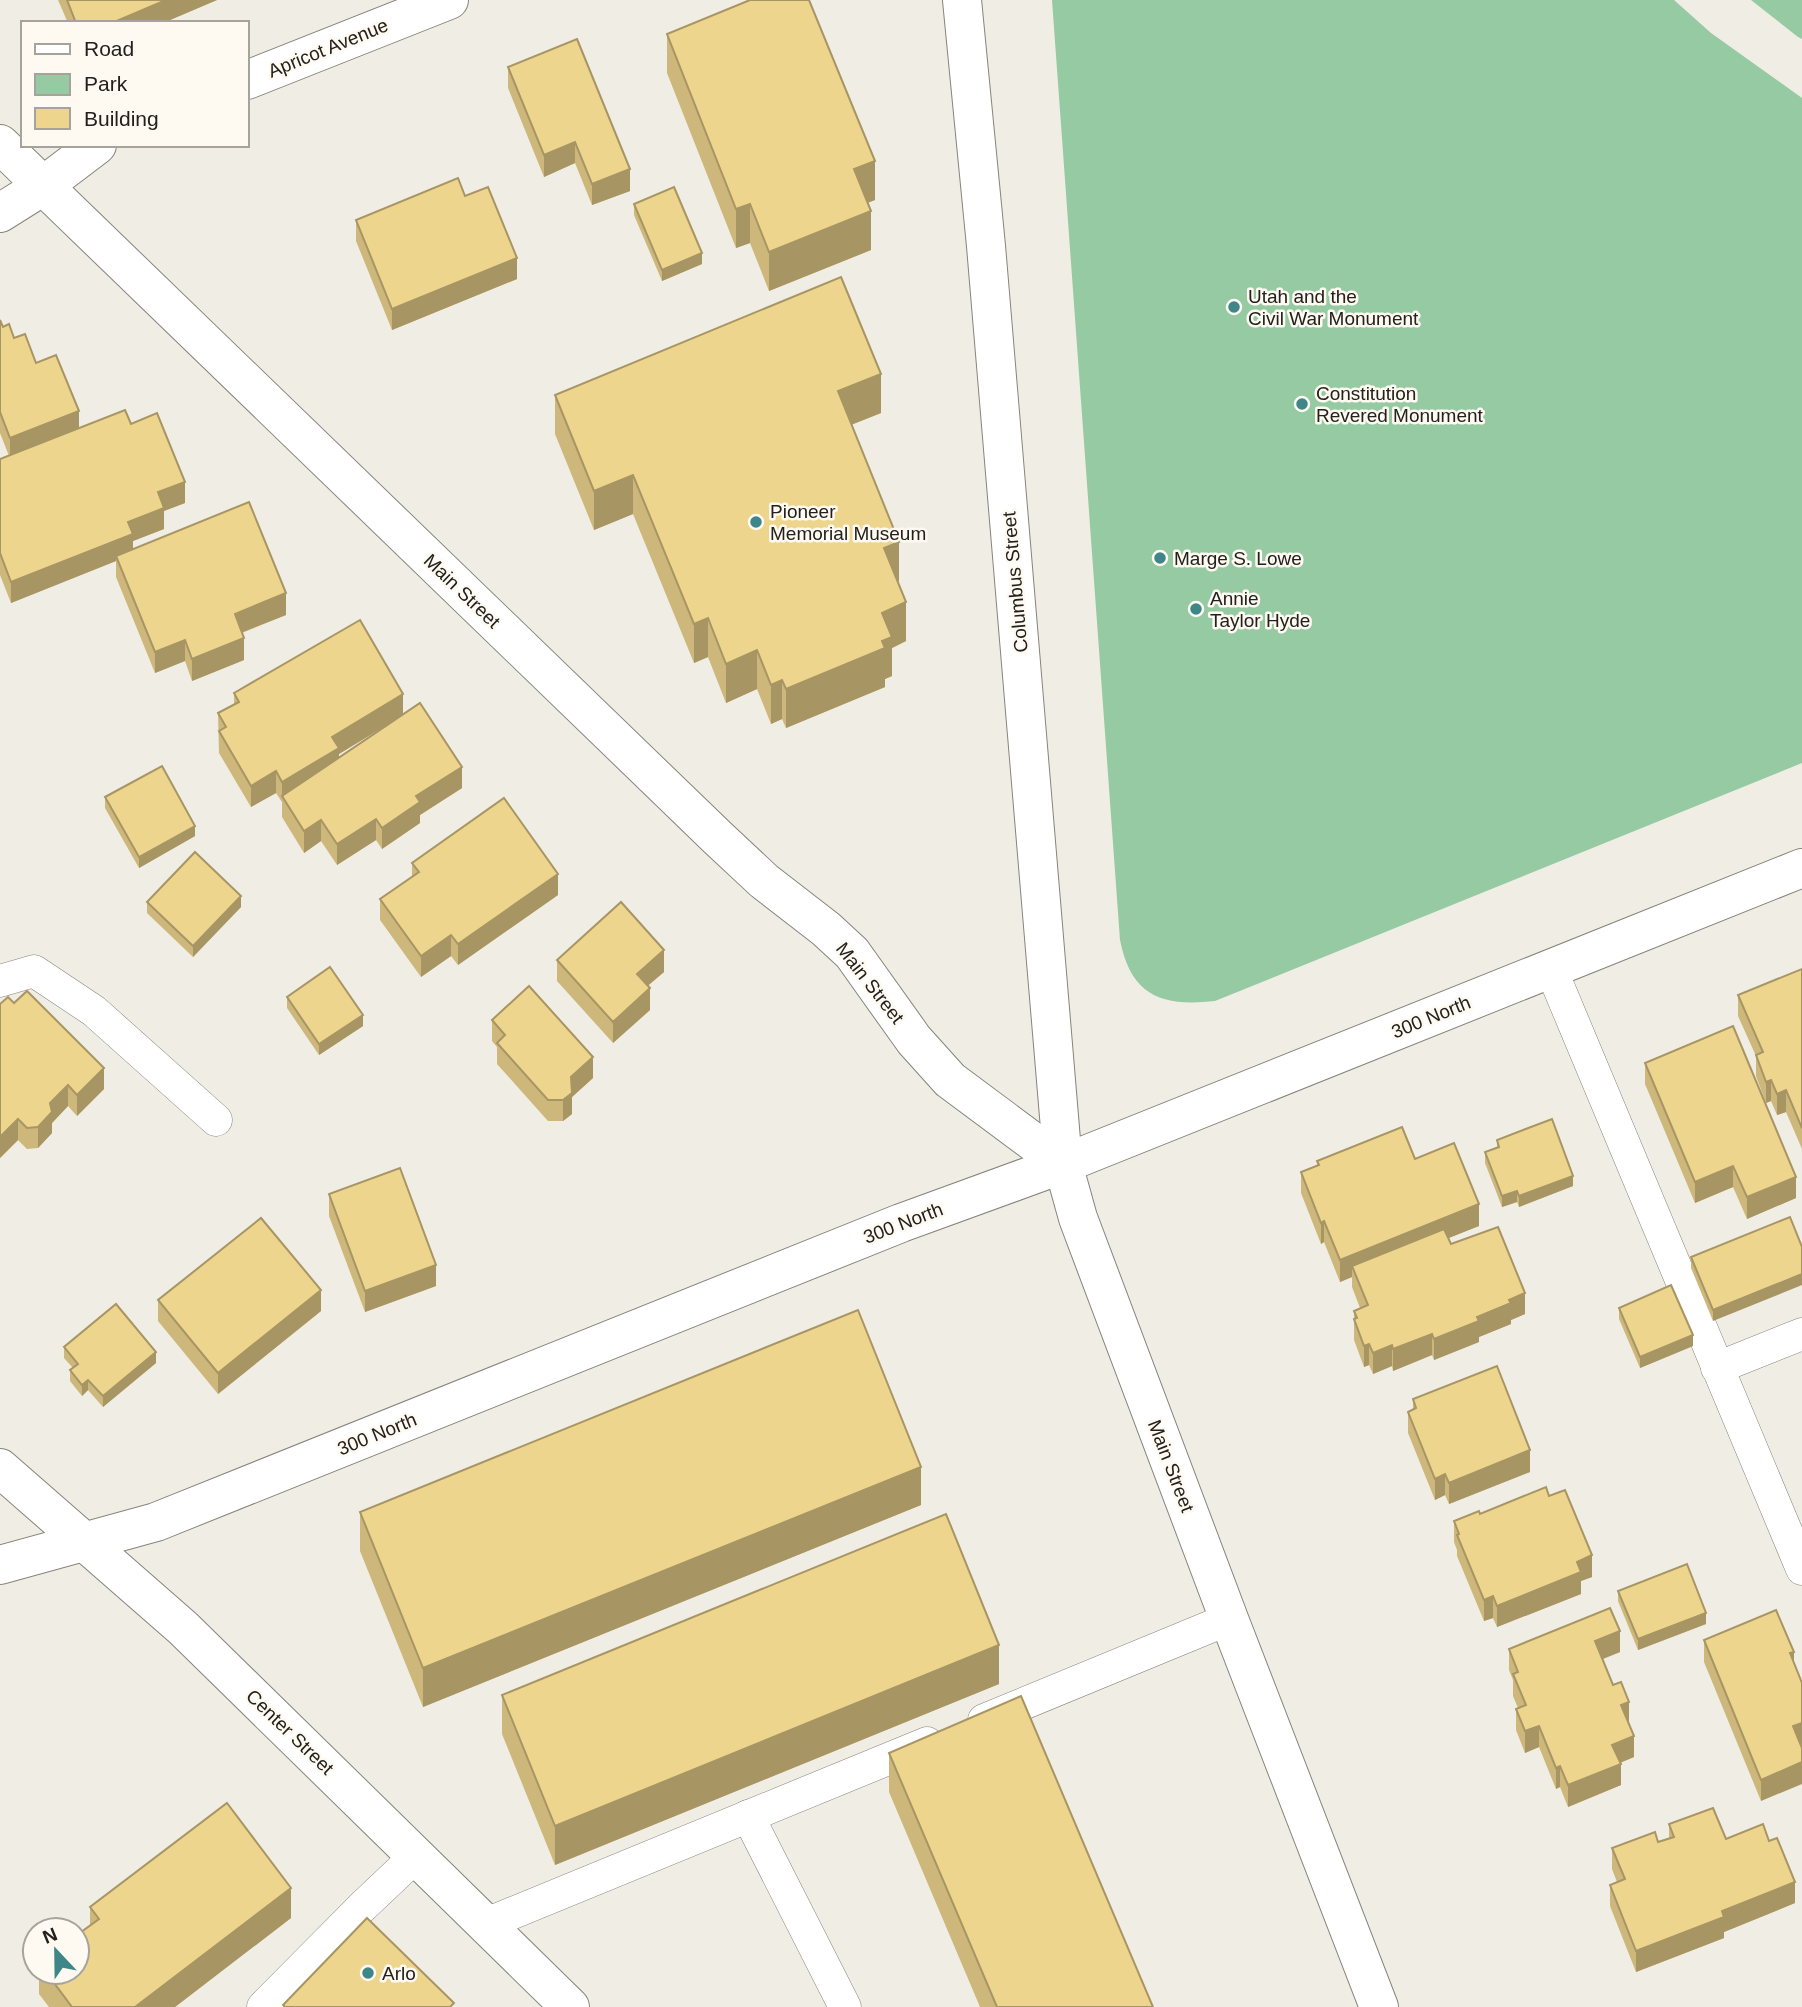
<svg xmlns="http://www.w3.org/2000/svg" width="1802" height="2007" font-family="Helvetica,sans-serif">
<rect width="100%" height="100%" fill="#f0ede4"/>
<g fill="#95caa2">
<path d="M1052,0H1674L1711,33L1802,98V763L1215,1001C1162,1007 1131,996 1120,940Z"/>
<path d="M1751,0H1802V39L1798,37Z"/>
</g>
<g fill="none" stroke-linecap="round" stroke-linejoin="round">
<g stroke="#87847b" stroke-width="33">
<g id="service">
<path d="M1551,969L1802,1569"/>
<path d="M0,981L34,971L94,1011L216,1120"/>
<path d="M1717,1368L1802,1334"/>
<path d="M984,1720L1229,1619"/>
<path d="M748,1816L845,2007"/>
<path d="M486,1924L927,1743"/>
<path d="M263,2007L361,1908L416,1856"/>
</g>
</g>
<g stroke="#87847b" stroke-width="40">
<g id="minor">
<path d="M247,80L449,0"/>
<path d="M0,144L718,838L764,881L826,929L852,953L914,1040L950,1080L1063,1164"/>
<path d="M0,213L43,186L97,145"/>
<path d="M0,1468L183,1628L570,2007"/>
<path d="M0,1565L156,1522L901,1223L1063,1164"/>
</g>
</g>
<g stroke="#87847b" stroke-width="40">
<path id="tertiary" d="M1063,1164L1078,1218L1229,1619L1379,2007"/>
</g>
<g stroke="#87847b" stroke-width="40">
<path id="secondary" d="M962,0L986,246L1063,1164L1802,868"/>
</g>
<use href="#service" stroke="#fff" stroke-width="32"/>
<use href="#minor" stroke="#fff" stroke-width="38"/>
<use href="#tertiary" stroke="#fff" stroke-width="38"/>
<use href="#secondary" stroke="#fff" stroke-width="38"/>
</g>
<g fill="#cdb77a" fill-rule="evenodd">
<path d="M58,0H217L163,23H68Z"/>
<path d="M667,34L875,200L867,203L871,250L769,291L750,243L736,248L667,73Z"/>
<path d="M508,67L630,191L592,205L575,163L544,177L508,88Z"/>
<path d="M634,204L702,264L662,281L634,215Z"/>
<path d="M356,220L517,279L392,330L356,241Z"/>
<path d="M0,320L3,327L36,363L79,428L131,424L185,503L164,511V529L133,541V549L286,615L242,633L244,660L192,681L185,661L155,673L116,577V561L11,603L0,575V460L9,456L0,433Z"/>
<path d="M555,395L881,413L851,425L899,581L898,582L906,641L892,648V676L885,679V687L786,728L782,719L771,724L757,689L726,703L708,657L694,663L633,514L594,530L555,434Z"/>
<path d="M234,693L403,714L462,788L420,815V823L382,849L376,840L337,865L321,841L304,853L282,817V802L276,793L251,807L219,753L218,713L234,704ZM387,725L339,758V754Z"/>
<path d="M105,797L195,836L139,868L105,808Z"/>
<path d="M412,863L558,895L458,965L451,956L421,977L380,920V899L412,877Z"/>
<path d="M147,902L241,907L193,957L147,913Z"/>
<path d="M557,960L664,972L647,986L650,1010L613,1043L557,981Z"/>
<path d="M1802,969V1149L1786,1112L1777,1115L1771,1101L1766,1103L1756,1076V1056L1738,1016V995Z"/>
<path d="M287,997L363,1026L319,1055L287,1008Z"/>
<path d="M0,1004L104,1089L77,1116L68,1106L52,1123V1133L38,1148L27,1149L18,1140L0,1158Z"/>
<path d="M492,1020L593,1078L572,1097V1114L563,1121H548L497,1064V1047L492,1041Z"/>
<path d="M1645,1063L1796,1198L1747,1219L1733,1187L1695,1203L1645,1084Z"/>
<path d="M1497,1140L1573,1186L1519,1207L1517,1202L1502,1207L1485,1163V1152L1497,1148Z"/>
<path d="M1415,1159L1479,1226L1448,1238L1451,1244L1525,1314L1511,1320V1324L1479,1337V1342L1434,1360L1432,1355L1393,1371L1392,1366L1373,1374L1369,1365L1364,1367L1354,1340V1311L1360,1308L1352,1287V1277L1340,1282L1324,1242L1321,1244L1301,1193V1172L1317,1165V1161Z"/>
<path d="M329,1194L436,1286L365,1312L329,1216Z"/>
<path d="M1790,1217L1713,1321L1691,1268V1257Z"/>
<path d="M158,1300L321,1311L218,1394L158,1321Z"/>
<path d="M1619,1308L1693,1346L1640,1368L1619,1319Z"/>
<path d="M64,1347L156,1363L103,1407L88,1390L82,1396L70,1381V1370L73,1368L64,1358Z"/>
<path d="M1413,1399L1530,1472L1449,1504L1445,1495L1435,1500L1408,1433V1412L1413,1410Z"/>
<path d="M1549,1496L1592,1577L1581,1581V1594L1497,1627L1493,1618L1484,1621L1457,1556V1550L1454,1542V1521Z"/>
<path d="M921,1505L423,1707L360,1551V1512Z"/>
<path d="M1618,1591L1706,1624L1638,1650L1618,1601Z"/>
<path d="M1704,1640L1794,1663L1802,1683V1744L1761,1801L1704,1662Z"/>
<path d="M1509,1649L1620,1652L1603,1659L1629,1723L1634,1757L1620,1763L1621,1785L1568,1807L1560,1787L1556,1789L1539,1747L1525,1753L1516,1730V1709L1518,1708L1513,1696V1680L1509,1670Z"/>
<path d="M999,1684L555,1865L502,1734V1695Z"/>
<path d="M889,1753L1153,2007H980L889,1792Z"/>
<path d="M1669,1824L1726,1839L1769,1841L1795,1903L1724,1932V1938L1636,1972L1610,1906V1885L1617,1882L1612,1869V1848L1658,1842L1669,1838Z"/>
<path d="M90,1907L291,1918L175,2007H49L39,1994V1972H77L90,1925Z"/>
</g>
<g fill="#a79563">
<path d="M166,0H217L163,23H112Z"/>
<path d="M575,142V163L544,177V155Z"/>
<path d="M875,161V200L854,208V169Z"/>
<path d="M630,169V191L592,205V184Z"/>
<path d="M750,204V243L736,248V209Z"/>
<path d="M871,211V250L769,291V252Z"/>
<path d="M702,253V264L662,281V270Z"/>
<path d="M517,258V279L392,330V309Z"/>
<path d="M881,374V413L838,430V391Z"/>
<path d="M79,411V432L10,460V438Z"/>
<path d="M633,475V514L594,530V491Z"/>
<path d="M185,482V503L164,511V529L133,541V555L116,556V561L11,603V582L158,492Z"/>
<path d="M899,542V581L884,587V548Z"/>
<path d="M286,593V615L235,635V614Z"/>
<path d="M906,602V641L892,648V676L885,679V687L786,728V689L882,613Z"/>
<path d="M708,618V657L694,663V624Z"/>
<path d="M244,638V660L192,681V659Z"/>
<path d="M185,640V661L155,673V652Z"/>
<path d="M757,650V689L726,703V664Z"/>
<path d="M782,680V719L771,724V685Z"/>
<path d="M403,694V715L339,754V769L282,796V803V782L332,737Z"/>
<path d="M462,767V788L420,815V823L382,849V828L416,796Z"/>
<path d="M276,771V793L251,807V786Z"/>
<path d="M376,819V840L337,865V844Z"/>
<path d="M321,820V841L304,853V831Z"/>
<path d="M195,826V836L139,868V857Z"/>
<path d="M558,874V895L458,965V944Z"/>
<path d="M241,896V907L193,957V946Z"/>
<path d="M451,935V956L421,977V956Z"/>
<path d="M664,950V972L637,995V974Z"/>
<path d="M650,988V1010L613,1043V1022Z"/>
<path d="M363,1015V1026L319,1055V1044Z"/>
<path d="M593,1057V1078L572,1097V1114L563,1121V1100L571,1077Z"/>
<path d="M104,1068V1089L77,1116V1095Z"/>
<path d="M1771,1080V1101L1766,1103V1082Z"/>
<path d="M68,1085V1106L52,1123V1133L38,1148V1127L50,1103Z"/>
<path d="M1786,1090V1112L1777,1115V1094Z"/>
<path d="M18,1119V1140L0,1158V1137Z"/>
<path d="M1733,1166V1187L1695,1203V1182Z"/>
<path d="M1573,1176V1186L1519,1207V1196Z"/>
<path d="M1796,1177V1198L1747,1219V1197Z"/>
<path d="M1517,1191V1202L1502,1207V1196Z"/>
<path d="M1479,1204V1226L1356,1275L1352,1266V1277L1340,1282V1260Z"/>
<path d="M1324,1221V1242L1321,1244V1223Z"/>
<path d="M436,1265V1286L365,1312V1291Z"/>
<path d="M1802,1274V1285L1713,1321V1310Z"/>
<path d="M321,1290V1311L218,1394V1373Z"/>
<path d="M1525,1293V1314L1511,1320V1324L1479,1337V1342L1434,1360V1339L1509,1300Z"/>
<path d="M1432,1334V1355L1393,1371V1349Z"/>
<path d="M1693,1335V1346L1640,1368V1357Z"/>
<path d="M1369,1344V1365L1364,1367V1346Z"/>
<path d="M1392,1345V1366L1373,1374V1353Z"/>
<path d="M156,1352V1363L103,1407V1396Z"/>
<path d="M88,1380V1390L82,1396V1385Z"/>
<path d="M1530,1450V1472L1449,1504V1483Z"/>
<path d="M921,1467V1505L423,1707V1668Z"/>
<path d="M1445,1474V1495L1435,1500V1479Z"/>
<path d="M1592,1555V1577L1581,1581V1594L1497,1627V1606L1577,1562Z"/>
<path d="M1493,1596V1618L1484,1621V1600Z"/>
<path d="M1706,1613V1624L1638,1650V1639Z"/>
<path d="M1620,1631V1652L1595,1662V1641Z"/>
<path d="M999,1645V1684L555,1865V1826Z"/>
<path d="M1794,1652V1673L1790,1653Z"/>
<path d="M1629,1702V1723L1621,1726V1705Z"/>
<path d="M1802,1723V1744L1793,1748V1726Z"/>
<path d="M1539,1726V1747L1525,1753V1731Z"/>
<path d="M1634,1736V1757L1612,1766V1745Z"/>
<path d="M1802,1762V1784L1761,1801V1780Z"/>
<path d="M1621,1764V1785L1568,1807V1785Z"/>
<path d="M1560,1766V1787L1556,1789V1768Z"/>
<path d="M1795,1882V1903L1724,1932V1938L1636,1972V1951L1722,1911Z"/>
<path d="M291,1888V1918L175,2007H135Z"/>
</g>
<g fill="#eed58e" stroke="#a79563" stroke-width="2">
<path d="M67,0H166L112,23H76Z"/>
<path d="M750,0H809L875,161L854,169L871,211L769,252L750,204L736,209L667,34Z"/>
<path d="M577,39L630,169L592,184L575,142L544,155L508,67Z"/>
<path d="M458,178L465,196L488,187L517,258L392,309L356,220Z"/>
<path d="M674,187L702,253L662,270L634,204Z"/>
<path d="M841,277L881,374L838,391L899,542L884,548L906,602L882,613L892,637L882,641L885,648L786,689L782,680L771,685L757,650L726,664L708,618L694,624L633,475L594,491L555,395Z"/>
<path d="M0,320L3,327L9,324L14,338L25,334L36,363L56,355L79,411L10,438L0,412Z"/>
<path d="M125,410L131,424L157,413L185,482L158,492L164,508L128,522L133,534L11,582L0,553V459Z"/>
<path d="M249,502L286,593L235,614L244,638L192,659L185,640L155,652L116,556Z"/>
<path d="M360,620L403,694L332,737L339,748L282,782L276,771L251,786L219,731L226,727L218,713L239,702L234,693Z"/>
<path d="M420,703L462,767L416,796L420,802L382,828L376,819L337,844L321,820L304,831L282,796Z"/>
<path d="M162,766L195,826L139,857L105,797Z"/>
<path d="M504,798L558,874L458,944L451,935L421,956L380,899L419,872L412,863Z"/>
<path d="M195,852L241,896L193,946L147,902Z"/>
<path d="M621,902L664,950L637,974L650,988L613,1022L557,960Z"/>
<path d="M330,967L363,1015L319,1044L287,997Z"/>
<path d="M1802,969V1128L1786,1090L1777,1094L1771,1080L1766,1082L1756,1055L1763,1052L1738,995Z"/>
<path d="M529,986L593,1057L571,1077L572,1093L563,1100H548L497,1043L505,1035L492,1020Z"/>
<path d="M27,991L104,1068L77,1095L68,1085L50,1103L52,1112L38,1127L27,1128L18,1119L0,1137V1004L8,997L14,1003Z"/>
<path d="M1733,1026L1796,1177L1747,1197L1733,1166L1695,1182L1645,1063Z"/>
<path d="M1552,1119L1573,1176L1519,1196L1517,1191L1502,1196L1485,1152L1499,1147L1497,1140Z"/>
<path d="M1402,1127L1415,1159L1454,1143L1479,1204L1340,1260L1324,1221L1321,1223L1301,1172L1319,1165L1317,1161Z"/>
<path d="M400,1168L436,1265L365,1291L329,1194Z"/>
<path d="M1790,1217L1802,1247V1274L1713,1310L1691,1257Z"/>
<path d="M261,1218L321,1290L218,1373L158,1300Z"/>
<path d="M1498,1227L1525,1293L1509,1300L1511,1303L1477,1317L1479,1321L1434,1339L1432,1334L1393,1349L1392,1345L1373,1353L1369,1344L1364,1346L1354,1319L1357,1318L1354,1311L1368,1305L1352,1266L1444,1229L1451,1244Z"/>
<path d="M1671,1285L1693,1335L1640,1357L1619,1308Z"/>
<path d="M116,1304L156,1352L103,1396L88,1380L82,1385L70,1370L78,1364L64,1347Z"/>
<path d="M858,1310L921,1467L423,1668L360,1512Z"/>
<path d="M1497,1366L1530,1450L1449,1483L1445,1474L1435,1479L1408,1412L1416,1408L1413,1399Z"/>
<path d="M1546,1487L1549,1496L1565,1490L1592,1555L1577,1562L1581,1572L1497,1606L1493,1596L1484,1600L1457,1535L1459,1534L1454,1521L1479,1511L1480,1514Z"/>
<path d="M946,1514L999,1645L555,1826L502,1695Z"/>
<path d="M1687,1564L1706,1613L1638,1639L1618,1591Z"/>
<path d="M1610,1608L1620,1631L1595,1641L1613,1685L1621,1682L1629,1702L1621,1705L1634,1736L1612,1745L1621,1764L1568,1785L1560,1766L1556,1768L1539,1726L1525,1731L1516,1709L1526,1705L1513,1674L1518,1672L1509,1649Z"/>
<path d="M1776,1610L1794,1652L1790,1653L1802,1683V1723L1793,1726L1802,1748V1762L1761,1780L1704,1640Z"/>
<path d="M1021,1696L1153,2007H997L889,1753Z"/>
<path d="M227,1803L291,1888L135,2007H72L46,1972H77V1935L99,1919L90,1907Z"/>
<path d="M1713,1808L1726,1839L1763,1824L1769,1841L1777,1838L1795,1882L1722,1911L1724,1917L1636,1951L1610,1885L1625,1879L1612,1848L1655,1832L1658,1842L1674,1837L1669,1824Z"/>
<path d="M367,1918L454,2003L450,2007H285L283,2005Z"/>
</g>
<g fill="#3e8688" stroke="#fefaf1" stroke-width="2.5">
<circle cx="1234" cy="307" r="7"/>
<circle cx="1302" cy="404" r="7"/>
<circle cx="756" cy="522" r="7"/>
<circle cx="1160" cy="558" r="7"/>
<circle cx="1196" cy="609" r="7"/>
<circle cx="368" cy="1973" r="7"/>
</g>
<g text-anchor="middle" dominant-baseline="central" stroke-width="5" stroke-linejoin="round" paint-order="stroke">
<g font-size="19" fill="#22211e" stroke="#fefaf1">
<text transform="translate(328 48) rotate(-22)">Apricot Avenue</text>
<text transform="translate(1015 582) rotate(-95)">Columbus Street</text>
<text transform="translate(462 591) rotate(44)">Main Street</text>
<text transform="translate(870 983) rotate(52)">Main Street</text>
<text transform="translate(1431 1017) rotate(-22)">300 North</text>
<text transform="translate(903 1223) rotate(-21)">300 North</text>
<text transform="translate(377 1434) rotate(-22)">300 North</text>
<text transform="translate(1171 1466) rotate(69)">Main Street</text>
<text transform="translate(290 1732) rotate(44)">Center Street</text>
</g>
<g font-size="19" fill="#22211e" stroke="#fefaf1" text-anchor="start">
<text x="1248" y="296">Utah and the<tspan x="1248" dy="22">Civil War Monument</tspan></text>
<text x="1316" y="393">Constitution<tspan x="1316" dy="22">Revered Monument</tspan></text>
<text x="770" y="511">Pioneer<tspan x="770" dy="22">Memorial Museum</tspan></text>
<text x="1174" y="558">Marge S. Lowe</text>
<text x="1210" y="598">Annie<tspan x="1210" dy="22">Taylor Hyde</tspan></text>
<text x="382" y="1973">Arlo</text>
</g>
</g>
<rect x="21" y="21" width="228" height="126" fill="#fefaf1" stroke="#a6a39d" stroke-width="2"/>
<rect x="35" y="44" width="35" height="10" fill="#ffffff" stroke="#a6a39d" stroke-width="2"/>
<text x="84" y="56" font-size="21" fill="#22211e">Road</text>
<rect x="35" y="74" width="35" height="21" fill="#95caa2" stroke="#a6a39d" stroke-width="2"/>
<text x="84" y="91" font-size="21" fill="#22211e">Park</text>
<rect x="35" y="108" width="35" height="21" fill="#eed58e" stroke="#a6a39d" stroke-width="2"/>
<text x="84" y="126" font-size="21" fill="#22211e">Building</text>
<g transform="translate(56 1951) rotate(338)"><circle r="33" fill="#fefaf1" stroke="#a6a39d" stroke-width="2"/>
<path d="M0-5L12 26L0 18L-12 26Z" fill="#3e8688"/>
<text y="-10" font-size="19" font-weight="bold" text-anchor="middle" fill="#22211e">N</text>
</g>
</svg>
